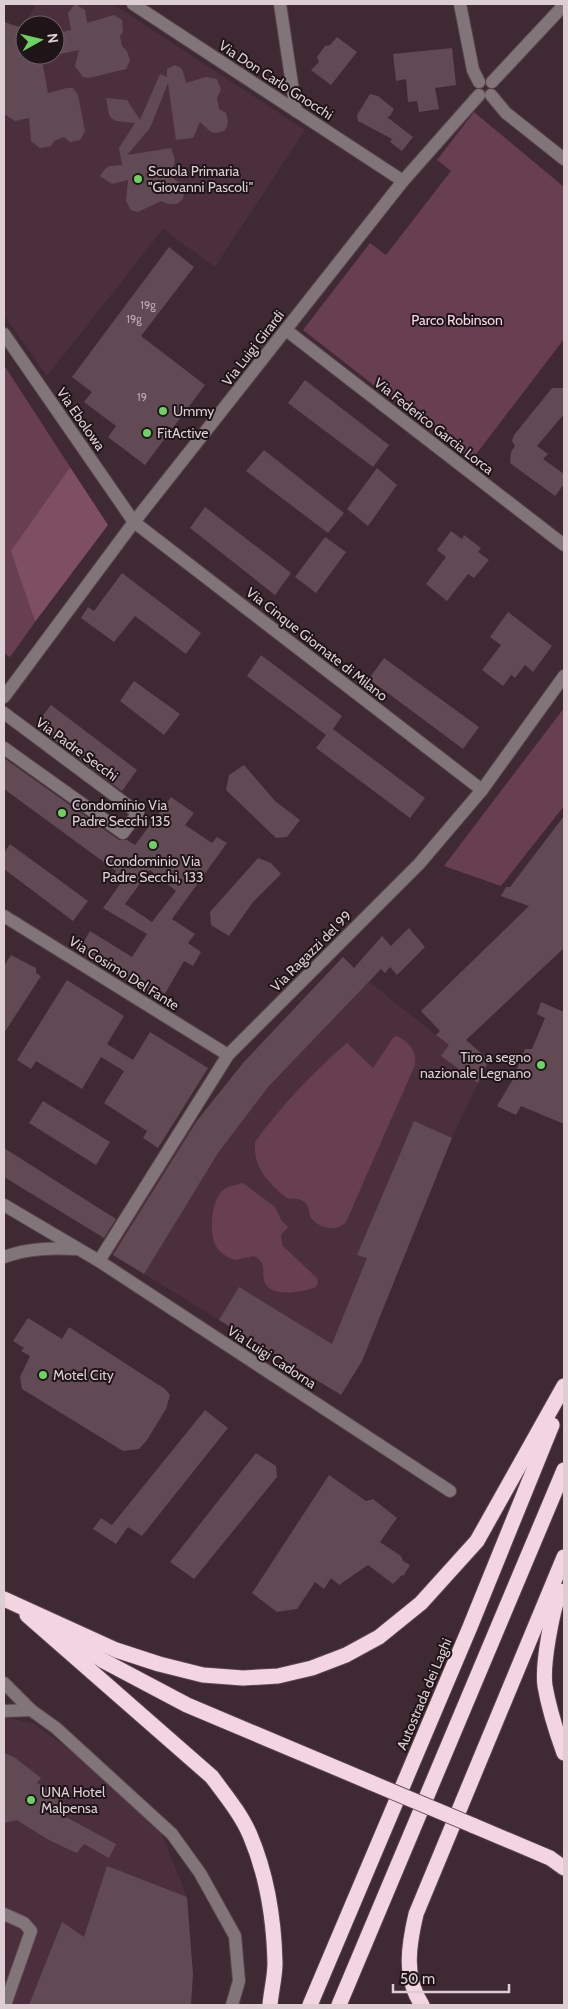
<svg xmlns="http://www.w3.org/2000/svg" width="568" height="2009" font-family="Cabin,sans-serif">
<rect width="100%" height="100%" fill="#3f2932"/>
<g fill="#4c2f3c" fill-rule="evenodd">
<path d="M34,4H113L305,130L215,267L163,229L47,376L4,315V22L22,27L35,7ZM25,25H55V55H25Z"/>
<path d="M343,957L369,982L483,1072L452,1138L362,1361L341,1395L112,1254L186,1133L243,1063Z"/>
<path d="M4,1717L33,1723L97,1770L160,1830L187,1897V2005H4Z"/>
</g>
<g fill="#683e51">
<path d="M474,112L564,187V339L471,461L303,330L370,243L386,255L451,171L437,160Z"/>
<path d="M4,365L70,467L12,551L35,622L10,657L4,653Z"/>
<path d="M564,708V806L501,886L444,866Z"/>
<path d="M397,1036C409,1042 417,1051 415,1065L346,1222C337,1232 320,1229 311,1218C309,1215 310,1214 309,1210C307,1200 297,1197 288,1199C268,1183 253,1168 255,1142C282,1105 312,1073 347,1043L373,1068L393,1038Z"/>
<path d="M243,1183L275,1207L281,1220L288,1227L281,1235L282,1245L317,1278L318,1283L316,1287C304,1292 272,1298 265,1283C260,1271 269,1265 254,1256L235,1260C229,1258 222,1254 218,1249C208,1238 211,1203 221,1192C226,1186 236,1185 243,1183Z"/>
</g>
<path fill="#7e4e63" d="M70,467L108,525L35,622L11,551Z"/>
<g fill="#624a54" fill-rule="evenodd">
<path d="M75,4L85,10L87,23L114,15L122,20L123,32L120,36L122,46L127,51L130,60L126,69L89,78L83,77L75,66L79,50L55,55V34L71,30L68,13Z"/>
<path d="M4,22L25,29V55H41L48,93L67,88H73L78,95L85,131L80,140L70,142L64,137L54,141L51,146L40,148L31,141L29,118L15,121L4,114Z"/>
<path d="M337,37L357,52L331,85L311,70L319,62L317,57L325,46L330,45Z"/>
<path d="M452,48L456,85L435,88L439,109L419,112L417,101L408,102L406,79L396,81L393,54Z"/>
<path d="M175,65L181,68L183,72L186,83L206,77L217,79L221,90L217,98L219,109L226,113L228,121L227,127L224,131L216,133L211,132L200,122L193,138L176,140L168,83L150,128L127,155L171,148L175,160L173,169L174,179L180,183L184,195L182,200L177,204H168L161,201L138,212L131,210L126,201L128,180L112,184L100,176L105,169L109,166L122,165L119,148L135,123L116,121L111,118L109,114L106,98L127,100L140,120L160,74L167,77V69Z"/>
<path d="M370,94L378,96L394,109L390,116L387,117L413,137L402,151L390,142L392,139L358,121L357,115Z"/>
<path d="M169,247L194,267L141,336L205,385L145,465L108,437L116,426L84,402L92,392L72,377Z"/>
<path d="M305,380L389,445L373,467L288,403Z"/>
<path d="M552,388H564V414L537,446L548,454L543,459L564,474V484L555,496L510,463L511,452L515,446L512,441L514,435Z"/>
<path d="M264,450L344,513L328,533L246,471Z"/>
<path d="M377,468L397,485L368,526L347,509Z"/>
<path d="M205,507L291,573L275,595L190,528Z"/>
<path d="M451,531L462,539L464,535L481,548L478,552L489,560L474,578L468,574L447,601L426,584L446,557L437,550Z"/>
<path d="M325,537L346,552L316,593L295,577Z"/>
<path d="M122,573L201,633L186,654L135,616L114,642L81,618L88,607L94,611Z"/>
<path d="M508,612L552,646L533,672L525,665L515,678L511,675L503,686L482,670L501,645L490,637Z"/>
<path d="M261,655L342,716L333,729L425,798L410,818L316,748L326,735L247,676Z"/>
<path d="M384,658L479,727L463,749L369,679Z"/>
<path d="M134,681L180,714L164,735L120,701Z"/>
<path d="M51,705L137,770L122,791L35,726Z"/>
<path d="M4,758L119,840H127L135,845L171,797L194,813L185,825L212,843L217,837L227,843L172,919L195,934L188,943L201,952L193,966L184,961L160,1002L79,950L90,931L132,957L147,934L103,908L121,883L112,877L116,871L4,789ZM150,870L176,891L152,922L125,904Z"/>
<path d="M244,765L275,801L300,820L287,837L276,838L226,790L229,775Z"/>
<path d="M564,816V948L466,1040L489,1060L478,1083L441,1056L449,1045L436,1035L440,1031L421,1011L529,906L501,896L506,887H510Z"/>
<path d="M10,844L88,901L73,921L4,869V853Z"/>
<path d="M258,858L271,863L281,874L253,902L229,936L211,925L210,912Z"/>
<path d="M409,928L425,947L397,975L390,967L385,973L381,969L268,1087L218,1153L144,1274L113,1255L197,1121L243,1063L343,957L354,968L382,936L391,946Z"/>
<path d="M11,955L36,968V973L41,976L4,1033V966Z"/>
<path d="M67,980L124,1016L107,1044L133,1060L150,1032L208,1068L158,1148L143,1138L147,1131L104,1103L124,1071L101,1057L82,1089L36,1061L31,1069L17,1060Z"/>
<path d="M541,1002L564,1012V1124L521,1106L516,1115L497,1106L512,1081L525,1049H532L545,1018L537,1014Z"/>
<path d="M43,1101L110,1142L96,1165L29,1123Z"/>
<path d="M414,1121L452,1138L362,1361L341,1395L219,1320L239,1287L332,1344L367,1258L357,1255Z"/>
<path d="M4,1148L116,1219L104,1238L4,1177Z"/>
<path d="M28,1318L62,1339L69,1327L165,1389L170,1395L166,1409L147,1440L139,1449L123,1451L22,1389L20,1377L30,1356L21,1351L24,1348L13,1341Z"/>
<path d="M205,1410L228,1428L142,1536L128,1527L116,1544L93,1529L101,1518L112,1525Z"/>
<path d="M256,1453L276,1466L277,1477L194,1579L170,1562Z"/>
<path d="M329,1475L366,1501L373,1499L397,1518L380,1542L401,1556L403,1561L410,1565L404,1575L401,1576L393,1584L368,1565L339,1585L331,1578L324,1589L315,1582L297,1609L277,1612L252,1593Z"/>
<path d="M4,1753L14,1757L41,1778L37,1783L49,1790L48,1793L70,1807L64,1816L116,1844L109,1858L84,1844L77,1853L72,1851L47,1839L17,1820L4,1823Z"/>
<path d="M107,1866L187,1897L193,1974L191,2005H29L62,1922L84,1937Z"/>
</g>
<g fill="none" stroke-linecap="round" stroke-linejoin="round">
<g stroke="#5b474f" stroke-width="14">
<g id="minor">
<path d="M133,4L403,181"/>
<path d="M280,4L296,111"/>
<path d="M460,4L473,70L479,82"/>
<path d="M492,82L564,5"/>
<path d="M491,95L506,113L564,159"/>
<path d="M286,330L564,545"/>
<path d="M4,334L134,522L482,790"/>
<path d="M4,697L134,522L403,181L479,95"/>
<path d="M4,713L138,813L123,833L4,748"/>
<path d="M4,916L228,1055"/>
<path d="M4,1205L99,1261L450,1491"/>
<path d="M4,1257C29,1248 51,1248 77,1249"/>
<path d="M99,1261L228,1055L419,864L482,790L564,676"/>
<path d="M4,1683L31,1710L56,1728L172,1834L200,1873L235,1936L239,1981L232,2005"/>
<path d="M4,1711L31,1710"/>
<path d="M4,1914L24,1923L31,1931L5,2005"/>
</g>
</g>
<g stroke="#5b474f" stroke-width="17">
<g id="highway">
<path d="M560,1591C552,1611 542,1665 545,1686C549,1709 556,1731 564,1753"/>
<path d="M4,1599L116,1650L159,1664L203,1675L243,1678L278,1676L312,1668L346,1655L379,1637L421,1603L477,1541L564,1386"/>
<path d="M27,1615L212,1777C226,1796 241,1814 250,1835C267,1875 274,1920 275,1963C275,1977 271,1992 270,2005"/>
<path d="M60,1633L102,1660L187,1705L372,1783"/>
<path d="M472,1825L550,1858L564,1868"/>
<path d="M310,2005L470,1627L552,1425"/>
<path d="M339,2005L564,1470"/>
<path d="M422,2005C403,1977 409,1944 416,1914L564,1557"/>
</g>
</g>
<use href="#minor" stroke="#81757a" stroke-width="12"/>
<use href="#highway" stroke="#f3d5e1" stroke-width="15"/>
<g stroke="#5b474f" stroke-width="17" stroke-linecap="butt">
<path id="highway-bridge" d="M372,1783L472,1825"/>
</g>
<use href="#highway-bridge" stroke="#f3d5e1" stroke-width="15"/>
</g>
<g fill="#6cd362" stroke="#1f1519" stroke-width="2">
<circle cx="138" cy="179" r="5"/>
<circle cx="163" cy="411" r="5"/>
<circle cx="147" cy="433" r="5"/>
<circle cx="62" cy="813" r="5"/>
<circle cx="153" cy="845" r="5"/>
<circle cx="541" cy="1065" r="5"/>
<circle cx="43" cy="1375" r="5"/>
<circle cx="31" cy="1800" r="5"/>
</g>
<g text-anchor="middle" dominant-baseline="central" stroke-width="4" stroke-linejoin="round" paint-order="stroke">
<g font-size="11" fill="#beadb4">
<text x="148" y="305">19g</text>
<text x="134" y="319">19g</text>
<text x="142" y="397">19</text>
</g>
<g font-size="14" fill="#ddced4" stroke="#1f1519">
<text transform="translate(276 80) rotate(33)">Via Don Carlo Gnocchi</text>
<text transform="translate(253 348) rotate(-52)">Via Luigi Girardi</text>
<text transform="translate(81 419) rotate(55)">Via Ebolowa</text>
<text transform="translate(434 426) rotate(38)">Via Federico Garcia Lorca</text>
<text transform="translate(317 644) rotate(38)">Via Cinque Giornate di Milano</text>
<text transform="translate(77 749) rotate(36)">Via Padre Secchi</text>
<text transform="translate(311 951) rotate(-45)">Via Ragazzi del 99</text>
<text transform="translate(124 973) rotate(32)">Via Cosimo Del Fante</text>
<text transform="translate(272 1357) rotate(33)">Via Luigi Cadorna</text>
<text transform="translate(424 1694) rotate(-67)">Autostrada dei Laghi</text>
</g>
<g font-size="14" fill="#ddced4" stroke="#1f1519" text-anchor="start">
<text x="148" y="171">Scuola Primaria<tspan x="148" dy="16">"Giovanni Pascoli"</tspan></text>
<text x="173" y="411">Ummy</text>
<text x="157" y="433">FitActive</text>
<text x="72" y="805">Condominio Via<tspan x="72" dy="16">Padre Secchi 135</tspan></text>
<text x="153" y="861" text-anchor="middle">Condominio Via<tspan x="153" dy="16">Padre Secchi, 133</tspan></text>
<text x="531" y="1057" text-anchor="end">Tiro a segno<tspan x="531" dy="16">nazionale Legnano</tspan></text>
<text x="53" y="1375">Motel City</text>
<text x="41" y="1792">UNA Hotel<tspan x="41" dy="16">Malpensa</tspan></text>
</g>
<g font-size="14" fill="#f9d8e5" stroke="#1f1519">
<text x="457" y="320">Parco Robinson</text>
</g>
</g>
<rect width="568" height="2009" fill="none" stroke="#ddced4" stroke-width="10"/>
<g transform="translate(40 40) rotate(82)"><circle r="24" fill="#1f1519" stroke="#6b5f64"/>
<path d="M0-4L9 19L0 12L-9 19Z" fill="#6cd362"/>
<text y="-8" font-size="14" font-weight="bold" text-anchor="middle" fill="#ddced4">N</text>
</g>
<path d="M393 1984v8h116v-8" fill="none" stroke="#ddced4" stroke-width="2.5"/>
<text x="400" y="1984" font-size="15" fill="#ddced4" stroke="#1f1519" stroke-width="4" paint-order="stroke">50 m</text>
</svg>
